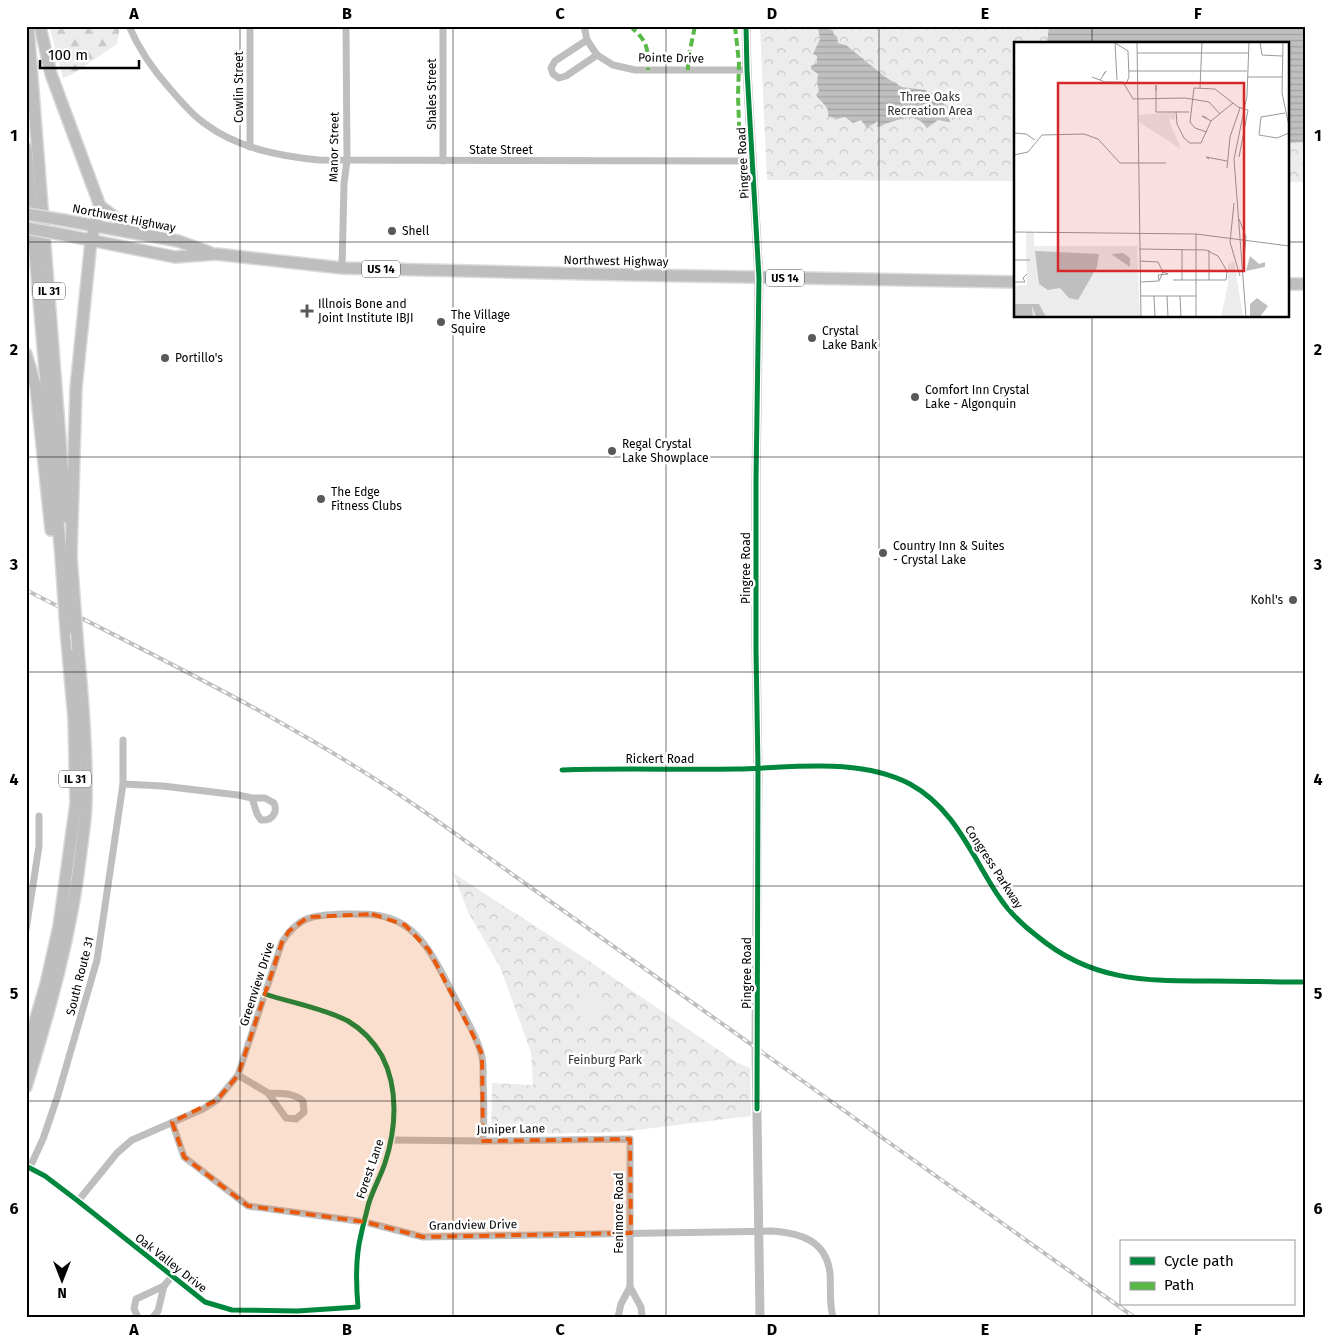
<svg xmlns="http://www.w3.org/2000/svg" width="1332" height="1343" font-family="'Fira Sans',sans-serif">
<defs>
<pattern id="forest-firs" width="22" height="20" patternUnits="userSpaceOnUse" patternTransform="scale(1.25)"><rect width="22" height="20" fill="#ececec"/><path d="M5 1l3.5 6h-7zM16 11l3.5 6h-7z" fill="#c9c9c9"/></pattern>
<pattern id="park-crowns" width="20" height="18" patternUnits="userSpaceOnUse" patternTransform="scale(1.25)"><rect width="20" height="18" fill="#ececec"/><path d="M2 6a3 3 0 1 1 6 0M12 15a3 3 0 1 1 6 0" fill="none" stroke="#c9c9c9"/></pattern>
<pattern id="water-rules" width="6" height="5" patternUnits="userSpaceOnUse" patternTransform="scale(1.25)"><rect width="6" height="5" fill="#bfbfbf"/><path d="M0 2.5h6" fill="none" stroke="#a2a2a2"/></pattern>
</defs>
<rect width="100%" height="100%" fill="#fff"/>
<path fill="url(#forest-firs)" d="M49,26H120L117,44L73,74L63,78Z"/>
<g fill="url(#park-crowns)">
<path d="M760,26H1306V182H1288V44H1016V181L767,180Z"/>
<path d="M453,873L589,961L736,1062L750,1068L751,1116L620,1132L491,1135L492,1083L533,1085L531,1052L500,967L468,912Z"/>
</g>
<g fill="#ececec">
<path d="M595,989L599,1020L581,1022L579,991Z"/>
<path d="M587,1037H598L599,1060L589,1061Z"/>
</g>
<g fill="url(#water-rules)">
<path d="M823,26H827V29L833,30L834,35L837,36L838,43L846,45L885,77L902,87L925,90L942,98L950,122L938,120L927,128C917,113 903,118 888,123C883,124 882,127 877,127L878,121L867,128L861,120L853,123L845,117L837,119L828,116C830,106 820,102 816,95L819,91L817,83L818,74L811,69V66L817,63V56L813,54L820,39L818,28Z"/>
<path d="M1049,26H1306V142L1288,143V44H1047Z"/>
</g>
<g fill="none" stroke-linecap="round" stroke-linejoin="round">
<g stroke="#dbdbdb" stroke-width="14">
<g id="primary">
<path d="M28,26L66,517"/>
<path d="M40,26L51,74L100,206L91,241L76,388L71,556"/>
<path d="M26,148L61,557"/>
<path d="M100,206L124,224L140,229"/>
<path d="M63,220L178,241L209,252"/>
<path d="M60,234L175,257L216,254L342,268L635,275L1016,282"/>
<path d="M1288,284H1306"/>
<path d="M26,354L36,388L51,530"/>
<path d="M26,1052L46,984L59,926L76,803L74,719L66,630"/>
<path d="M26,1087C50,1009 72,932 81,851C83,834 86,818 86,801C87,751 83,700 78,650"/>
</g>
</g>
<g stroke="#bebebe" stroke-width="7">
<path d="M129,26C139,50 154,71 171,90C181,101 191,114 204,123C237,148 278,156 319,160L753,161"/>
<path d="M443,26V161"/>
<path d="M584,26L587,40L597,55L613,65L635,70H747"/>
<path d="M587,40L555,61L551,68L553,74L559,78L566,76L597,55"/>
<path d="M250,147V26"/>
<path d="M342,268L344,184L347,160L346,26"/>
<path d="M562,770C620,768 679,770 737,769C793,768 858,757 910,784C954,808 971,854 997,894C1008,911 1021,924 1037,936C1091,981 1143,981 1210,981C1242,981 1274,982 1306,982"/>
<path d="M123,784L163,786L238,795L252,798H265L274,803C278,813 272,821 261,820L257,814L252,798"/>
<path d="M26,930L39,846V816"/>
<path d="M238,1075L268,1093L286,1118L296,1119L304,1112L303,1101C293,1092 280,1094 268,1093"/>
<path d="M172,1122L184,1157L248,1206L365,1222L423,1237L772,1231C800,1233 826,1240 830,1273C831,1288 829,1303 833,1317"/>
<path d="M392,1140L483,1141L630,1139V1287L621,1304L618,1317"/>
<path d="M26,1166L45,1176L78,1201L205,1302L232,1310L297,1311L358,1307C356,1284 355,1258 361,1235C363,1225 366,1215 368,1206C372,1191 380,1178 385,1163C396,1129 399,1089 382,1056C374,1042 363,1030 348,1021C323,1008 292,1003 265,994"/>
<path d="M30,1167L43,1139L58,1095L97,960L123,784V740"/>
<path d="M78,1201L117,1153L132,1140L203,1109L217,1100L238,1075L282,942C298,916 314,915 343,914C358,914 374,913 389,918C424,929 439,968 455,998C464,1016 476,1034 481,1053C484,1062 483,1071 483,1080C484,1100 484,1121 483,1141"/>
<path d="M630,1287L641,1307L642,1317"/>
<path d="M138,1317L134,1309L136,1299L164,1286"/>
<path d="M153,1317L158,1311L164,1286L172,1276"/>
</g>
<path stroke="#bebebe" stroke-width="9" d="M746,26L747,70L759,278L756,480V650L758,768L756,1048L760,1317"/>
<use href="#primary" stroke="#bebebe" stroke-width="11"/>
<g stroke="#bebebe" stroke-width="4">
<path id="rail" d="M26,590C161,659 297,724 422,810L1134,1317"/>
</g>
<use href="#rail" stroke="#fff" stroke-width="2" stroke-dasharray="5.5" stroke-linecap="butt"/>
<g stroke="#dbdbdb" stroke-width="14" stroke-linecap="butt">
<g id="primary-bridge">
<path d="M26,214L63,220"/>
<path d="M26,228L60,234"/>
<path d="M71,556L78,650"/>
<path d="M61,557L66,630"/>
</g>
</g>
<use href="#primary-bridge" stroke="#bebebe" stroke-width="11"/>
<g stroke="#58b947" stroke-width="4" stroke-dasharray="8 4" stroke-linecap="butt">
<path d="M630,26C648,42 648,47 648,70"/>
<path d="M735,26L739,63L738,96L740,150L743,154L742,160"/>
<path d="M688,70V60L695,26"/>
</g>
<g stroke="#fff" stroke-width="8">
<g id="cycleway">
<path d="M746,26L747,70L759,278L756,480V650L758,768L757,1109"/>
<path d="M562,770C620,768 679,770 737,769C793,768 858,757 910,784C954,808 971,854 997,894C1008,911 1021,924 1037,936C1091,981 1143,981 1210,981C1242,981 1274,982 1306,982"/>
<path d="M26,1166L45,1176L78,1201L205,1302L232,1310L297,1311L358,1307C356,1284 355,1258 361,1235C363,1225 366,1215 368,1206C372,1191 380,1178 385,1163C396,1129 399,1089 382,1056C374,1042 363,1030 348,1021C323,1008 292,1003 265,994"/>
</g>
</g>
<use href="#cycleway" stroke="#00873e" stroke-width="5"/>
</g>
<path fill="#e8590c" fill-opacity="0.2" stroke="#e8590c" stroke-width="4" stroke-dasharray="10 6" stroke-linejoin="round" d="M372,914L405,925L429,950L473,1035L482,1054L483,1141L630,1139L631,1233L423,1237L365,1222L248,1206L184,1157L172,1122L217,1100L238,1075L282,942L289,931L308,917Z"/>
<path fill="none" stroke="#000" stroke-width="1" stroke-opacity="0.55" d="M240,26V1317M453,26V1317M666,26V1317M879,26V1317M1092,26V44M26,242H1016M1288,242H1306M1092,316V1317M26,457H1306M26,672H1306M26,886H1306M26,1101H1306"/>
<g fill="#595959" stroke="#fff" stroke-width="2">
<circle cx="392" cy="231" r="5"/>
<path d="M304.5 303.5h5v5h5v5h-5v5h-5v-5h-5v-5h5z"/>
<circle cx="441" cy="322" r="5"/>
<circle cx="812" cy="338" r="5"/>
<circle cx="165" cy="358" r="5"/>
<circle cx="915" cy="397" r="5"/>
<circle cx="612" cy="451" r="5"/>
<circle cx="321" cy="499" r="5"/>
<circle cx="883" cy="553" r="5"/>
<circle cx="1293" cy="600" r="5"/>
</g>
<g text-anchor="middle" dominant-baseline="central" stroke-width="5" stroke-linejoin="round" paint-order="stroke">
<g fill="#fff" stroke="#4c4c4c" stroke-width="1">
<rect x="362" y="260.5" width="38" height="17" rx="4"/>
<rect x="766" y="269.5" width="38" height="17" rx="4"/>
<rect x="33" y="282.5" width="32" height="17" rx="4"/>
<rect x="59" y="770.5" width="32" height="17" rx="4"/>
</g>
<g font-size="11" font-weight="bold" fill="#000">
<text x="381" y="269">US 14</text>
<text x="785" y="278">US 14</text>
<text x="49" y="291">IL 31</text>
<text x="75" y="779">IL 31</text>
</g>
<g font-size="12" fill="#000" stroke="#fff">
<text transform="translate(671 58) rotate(1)">Pointe Drive</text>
<text transform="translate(239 87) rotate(-90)">Cowlin Street</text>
<text transform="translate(432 94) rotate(-90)">Shales Street</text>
<text transform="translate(334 147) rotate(-89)">Manor Street</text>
<text x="501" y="150">State Street</text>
<text transform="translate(743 163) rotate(-93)">Pingree Road</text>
<text transform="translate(124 218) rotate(11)">Northwest Highway</text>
<text transform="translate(616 261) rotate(1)">Northwest Highway</text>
<text transform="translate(746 568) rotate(-90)">Pingree Road</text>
<text x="660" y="759">Rickert Road</text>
<text transform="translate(994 867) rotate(57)">Congress Parkway</text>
<text transform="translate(747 973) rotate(-90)">Pingree Road</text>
<text transform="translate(80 976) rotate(-76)">South Route 31</text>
<text transform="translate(257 984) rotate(-72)">Greenview Drive</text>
<text transform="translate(511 1129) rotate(-1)">Juniper Lane</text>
<text transform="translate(370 1169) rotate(-71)">Forest Lane</text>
<text transform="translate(619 1213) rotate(-90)">Fenimore Road</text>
<text transform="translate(473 1225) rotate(-1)">Grandview Drive</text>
<text transform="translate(171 1263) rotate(38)">Oak Valley Drive</text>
</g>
<g font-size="12" fill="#333" stroke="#fff">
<text x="930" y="97">Three Oaks<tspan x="930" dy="14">Recreation Area</tspan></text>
<text x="605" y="1060">Feinburg Park</text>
</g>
<g font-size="12" fill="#000" stroke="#fff" text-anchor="start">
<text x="402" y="231">Shell</text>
<text x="318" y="304">Illnois Bone and<tspan x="318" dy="14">Joint Institute IBJI</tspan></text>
<text x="451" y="315">The Village<tspan x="451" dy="14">Squire</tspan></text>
<text x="822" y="331">Crystal<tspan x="822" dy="14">Lake Bank</tspan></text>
<text x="175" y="358">Portillo's</text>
<text x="925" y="390">Comfort Inn Crystal<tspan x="925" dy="14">Lake - Algonquin</tspan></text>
<text x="622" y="444">Regal Crystal<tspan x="622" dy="14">Lake Showplace</tspan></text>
<text x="331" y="492">The Edge<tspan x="331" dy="14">Fitness Clubs</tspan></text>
<text x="893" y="546">Country Inn &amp; Suites<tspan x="893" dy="14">- Crystal Lake</tspan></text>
<text x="1283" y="600" text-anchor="end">Kohl's</text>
</g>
</g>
<g transform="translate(1014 42)">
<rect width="275" height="275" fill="#fff"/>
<path d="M220,219L229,275H207L214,242V223Z" fill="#ececec"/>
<path d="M161,70V78L156,77V81L167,107L125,80V73ZM12,190H20V204H123L126,275H0V244L13,243Z" fill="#ececec"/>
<path d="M21,209L85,212L83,225L64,258L55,256L46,246L34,248L25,242ZM109,211L116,216V225L97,212ZM236,214L245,222L251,220V225L232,229ZM243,256L254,264L246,275H236V262ZM0,262H25L32,275H22L18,264L19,275H0Z" fill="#bfbfbf"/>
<path fill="none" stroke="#999" stroke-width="1" d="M123,0L127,275M246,0L248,13L268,14M269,0L268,51L275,84M101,1L114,9L115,35L112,42M101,1L103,38M123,11H235M115,29H233M78,35L91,40H109L119,57L171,56L195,60L206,72M234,35H268M86,38L92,29L89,33M186,46L188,0M142,49V43V70H175M162,69L163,82L170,96L176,101H187L197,79L219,61M271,71L247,75L245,93L263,96L275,91M193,76L188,74L197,79M193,90L181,86L176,80L180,46L201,47L224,65L234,68L225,115M0,91L12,92L21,98M0,113L14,110L28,93L70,92L84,97L106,121H152M195,117L192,115L213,119M213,126L216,95L226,66M220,161L216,200L226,234M225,177L232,195L230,217M0,190L182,192L275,204M125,207L192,208L204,214L213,229L212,238H159M168,207V238M0,218H16M126,219L144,220L149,230L145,239L126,240M145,238L144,233L154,232L149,230M195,238V208M0,240H11L9,236L13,232M126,254H182M140,254L141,275M153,254L154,275M166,254L167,275M182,275V192M232,275L220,117L233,54L235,0"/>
<path fill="#d62828" fill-opacity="0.15" stroke="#d62828" stroke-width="2.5" d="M44,41H230V229H44Z"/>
<rect width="275" height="275" fill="none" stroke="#000" stroke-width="2.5"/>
</g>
<rect width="1332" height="1343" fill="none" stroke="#ffffff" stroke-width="55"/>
<rect x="1120" y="1240" width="175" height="65" fill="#ffffff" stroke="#999999"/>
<rect x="1130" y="1257" width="25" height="8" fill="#00873e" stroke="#999999"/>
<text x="1164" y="1266" font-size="15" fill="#000000">Cycle path</text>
<rect x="1130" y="1282" width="25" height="8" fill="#58b947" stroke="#999999"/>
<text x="1164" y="1290" font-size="15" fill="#000000">Path</text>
<g transform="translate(62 1280) rotate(180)" stroke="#ffffff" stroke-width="4" paint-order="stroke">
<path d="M0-4L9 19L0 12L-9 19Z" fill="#000000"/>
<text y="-8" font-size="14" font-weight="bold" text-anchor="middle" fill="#000000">N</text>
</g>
<path d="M40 60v8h99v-8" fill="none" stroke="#000000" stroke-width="2.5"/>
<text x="48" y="60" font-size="15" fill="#000000" stroke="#ffffff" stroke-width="4" paint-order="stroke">100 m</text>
<rect x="28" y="28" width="1276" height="1288" fill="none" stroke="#000" stroke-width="2"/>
<g font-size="16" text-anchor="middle" font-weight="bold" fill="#000">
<text x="134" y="19">A</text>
<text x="347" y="19">B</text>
<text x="560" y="19">C</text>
<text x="772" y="19">D</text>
<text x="985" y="19">E</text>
<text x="1198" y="19">F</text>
<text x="14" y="141">1</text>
<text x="1318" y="141">1</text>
<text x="14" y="355">2</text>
<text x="1318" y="355">2</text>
<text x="14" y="570">3</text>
<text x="1318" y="570">3</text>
<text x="14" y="785">4</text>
<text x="1318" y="785">4</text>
<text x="14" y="999">5</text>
<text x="1318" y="999">5</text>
<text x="14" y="1214">6</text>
<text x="1318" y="1214">6</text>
<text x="134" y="1335">A</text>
<text x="347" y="1335">B</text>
<text x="560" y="1335">C</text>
<text x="772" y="1335">D</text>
<text x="985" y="1335">E</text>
<text x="1198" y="1335">F</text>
</g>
</svg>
